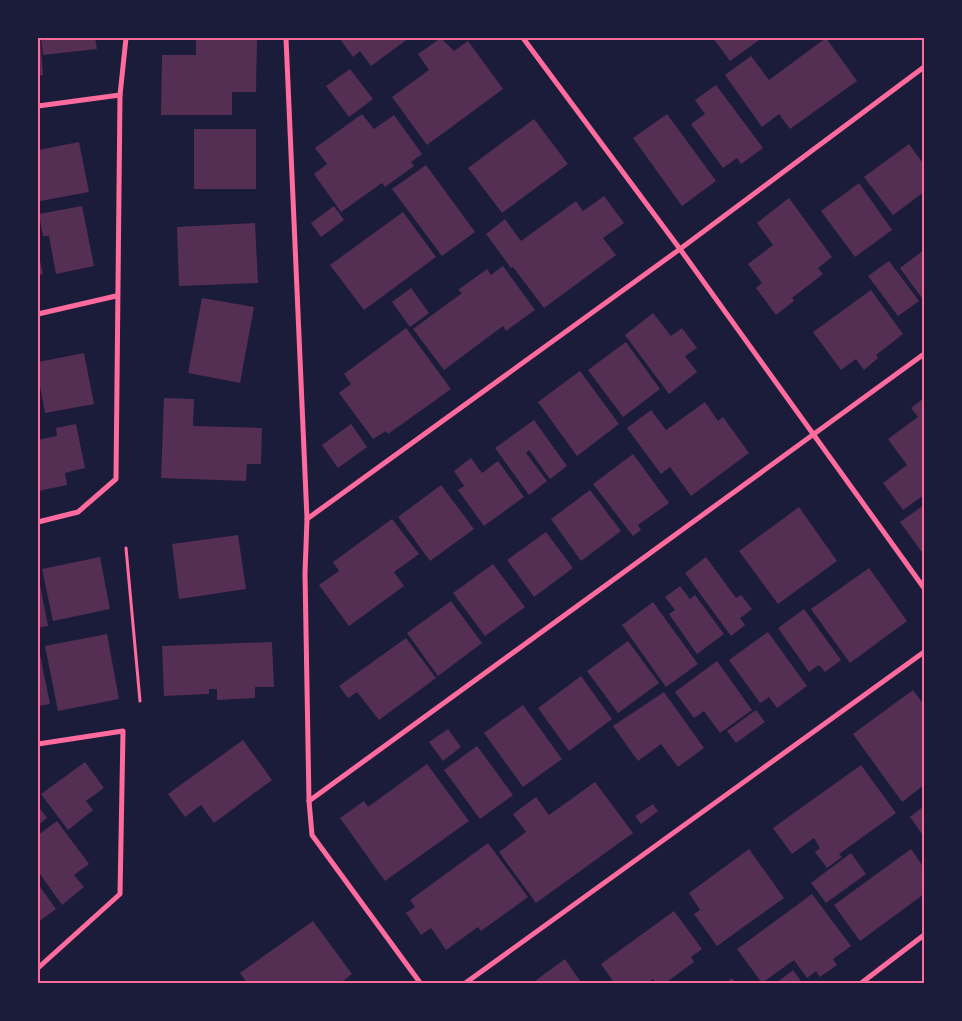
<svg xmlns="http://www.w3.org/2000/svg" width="962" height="1021" font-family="'DM Sans',sans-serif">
<rect width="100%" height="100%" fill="#1b1b3a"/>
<g fill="#542f53">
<path d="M38,38H40L43,75L38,76Z"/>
<path d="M41,38H95L97,49L43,55Z"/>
<path d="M196,38H257L256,92H232V115H161L162,55H196Z"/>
<path d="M341,38H409L371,66L360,51L353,57L340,39Z"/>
<path d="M441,38L454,51L468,41L503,89L427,145L392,97L429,70L418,54Z"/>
<path d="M713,38H762L730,61Z"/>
<path d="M826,38L857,81L790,129L779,114L762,127L725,75L751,56L769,80Z"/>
<path d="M350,69L373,99L349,117L326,86Z"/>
<path d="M716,85L763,148L741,164L737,158L723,168L691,124L705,114L695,100Z"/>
<path d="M362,114L374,129L394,115L422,154L411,162L414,166L385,187L382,183L341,212L314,174L327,164L315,148Z"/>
<path d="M667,114L716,181L682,206L633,138Z"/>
<path d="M534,119L568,164L502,213L468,168Z"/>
<rect x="194" y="129" width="62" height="60"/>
<path d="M79,142L89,192L40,201L38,150Z"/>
<path d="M909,144L924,165V192L893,215L864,177Z"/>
<path d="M426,165L475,232L442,256L392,189Z"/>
<path d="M859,183L892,230L855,257L821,211Z"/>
<path d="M604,196L624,223L603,238L616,255L544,308L513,267L511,268L486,234L505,219L521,241L576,201L583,211Z"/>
<path d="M789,198L832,257L818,268L823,274L792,298L794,301L776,315L756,288L762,283L748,264L773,245L757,223Z"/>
<path d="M82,206L94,266L56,274L49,236H43L39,214Z"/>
<path d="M334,206L344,220L321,237L311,223Z"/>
<path d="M403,212L436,257L364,310L330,265Z"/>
<path d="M255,223L258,283L179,286L177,227Z"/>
<path d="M924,250V301L900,268Z"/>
<path d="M38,252L43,274L38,275Z"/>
<path d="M889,261L919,301L898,316L868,276Z"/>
<path d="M503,266L535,310L506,331L503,326L444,370L413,329L462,293L458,290L487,269L491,275Z"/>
<path d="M411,288L429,313L410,327L392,302Z"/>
<path d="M871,290L903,334L876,355L878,358L864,370L856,359L841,370L813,332Z"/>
<path d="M202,298L254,307L240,383L188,373Z"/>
<path d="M653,313L671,336L682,328L697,348L685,356L697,372L669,394L625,335Z"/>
<path d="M406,328L451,389L388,434L386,431L373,439L339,393L351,384L344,374Z"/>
<path d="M626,342L660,389L623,417L588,370Z"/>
<path d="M84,353L94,404L45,413L38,375V362Z"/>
<path d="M580,371L619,424L577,456L538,402Z"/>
<path d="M164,398L194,399L193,426L262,428L261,464H247L246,481L161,478Z"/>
<path d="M924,398V495L903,510L883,483L907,465L888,439L918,417L911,408Z"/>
<path d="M705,402L718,421L723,417L749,453L691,496L670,467L661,474L627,428L651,410L666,430Z"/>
<path d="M534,420L567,466L550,479L529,450L526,453L547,481L529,495L495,448Z"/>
<path d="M76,424L85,468L65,473L67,485L38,491V440L57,436L56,428Z"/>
<path d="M351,424L367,447L338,468L322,445Z"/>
<path d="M633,454L669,503L638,525L641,530L633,536L593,484Z"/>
<path d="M471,458L482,473L498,461L524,497L484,526L458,490L464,486L454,471Z"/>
<path d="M441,485L474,529L430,561L398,517Z"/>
<path d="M590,490L621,531L581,561L551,519Z"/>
<path d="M924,505V555L900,522Z"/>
<path d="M799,507L837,561L778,604L739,551Z"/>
<path d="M392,519L419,554L394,572L404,586L349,626L319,585L339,571L333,562Z"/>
<path d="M546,532L573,568L534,597L507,560Z"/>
<path d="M238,535L246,589L179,599L172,544Z"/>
<path d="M100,557L110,609L53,621L42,569Z"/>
<path d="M706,557L736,598L741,595L752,609L740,618L745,625L731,636L685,573Z"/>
<path d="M493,564L525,607L485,636L453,593Z"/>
<path d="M869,568L907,621L850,663L811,609Z"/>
<path d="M38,585H40L48,626L38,628Z"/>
<path d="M680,586L690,599L695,595L724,634L697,654L669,614L675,610L665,597Z"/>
<path d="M451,601L482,643L438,676L407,633Z"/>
<path d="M653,602L698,664L666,687L622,625Z"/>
<path d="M804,609L841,660L825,672L819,665L809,672L778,628Z"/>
<path d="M768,632L807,686L777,708L769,697L760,703L729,660Z"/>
<path d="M107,634L119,699L58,711L45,646Z"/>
<path d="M406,638L436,678L379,720L357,692L348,698L339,686Z"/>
<path d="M628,641L659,683L618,713L587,671Z"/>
<path d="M272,642L274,687H255V698L217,700V689H209V694L164,696L162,646Z"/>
<path d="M38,645L50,704L38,706Z"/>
<path d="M717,661L752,710L720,733L704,711L694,718L675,692Z"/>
<path d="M581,676L612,719L569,751L538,708Z"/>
<path d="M913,690L924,705V785L902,802L853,734Z"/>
<path d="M664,692L704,748L678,767L661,744L638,761L613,726Z"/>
<path d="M523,705L562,759L523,787L484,733Z"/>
<path d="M756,710L765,722L736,743L727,731Z"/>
<path d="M448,729L461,747L443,761L429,742Z"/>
<path d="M243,740L272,780L214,823L201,805L185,817L168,794Z"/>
<path d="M477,746L513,795L480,819L444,770Z"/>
<path d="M85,762L104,788L86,801L93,810L68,830L41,794Z"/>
<path d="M427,764L469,821L385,881L340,818L364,801L368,807Z"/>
<path d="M861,765L896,813L839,854L842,857L827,868L815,852L820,848L814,838L792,854L773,828Z"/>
<path d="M595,782L633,833L536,903L499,852L526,832L513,814L536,797L549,815Z"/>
<path d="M653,804L658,811L641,824L635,816Z"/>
<path d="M38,806L47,818L38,825Z"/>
<path d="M924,806V837L910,817Z"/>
<path d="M57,821L89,864L74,875L84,887L62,905L38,871V835Z"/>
<path d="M488,843L528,897L481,931L478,927L446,950L431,928L421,935L406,913L415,907L410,900Z"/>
<path d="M749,849L784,898L717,946L694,914L700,910L689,893Z"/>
<path d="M911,849L924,868V894L860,941L834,905Z"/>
<path d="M851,853L866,874L826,903L811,883Z"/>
<path d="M38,884L56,909L38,922Z"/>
<path d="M812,894L851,946L833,959L837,965L820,977L816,971L807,978L794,960L762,983L737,949Z"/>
<path d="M674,911L702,949L691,957L694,962L664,984H656L653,979L646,984H615L601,964Z"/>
<path d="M313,921L352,974L339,984H248L240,973Z"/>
<path d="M565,959L582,984H532L539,978Z"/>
<path d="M793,970L803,984H775Z"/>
<path d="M732,978L736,984H724Z"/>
</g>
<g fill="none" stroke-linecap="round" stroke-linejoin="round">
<path stroke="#ff6b9d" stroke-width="3" d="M126,548L140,701"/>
<g stroke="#ff6b9d" stroke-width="5">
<path d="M286,38L307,519L305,573L309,801L312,835L421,984"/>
<path d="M523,38L680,249L924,588"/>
<path d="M38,106L120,95"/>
<path d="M38,314L116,296"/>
<path d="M307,519L680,249L924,67"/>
<path d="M38,522L78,512L116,479L120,95L126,38"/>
<path d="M38,744L123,731L120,894L38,968"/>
<path d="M309,801L924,354"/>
<path d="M464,984L924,652"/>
<path d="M860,984L924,935"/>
</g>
</g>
<rect width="962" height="1021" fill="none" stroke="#1b1b3a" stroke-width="78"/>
<rect x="39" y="39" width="884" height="943" fill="none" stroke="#ff6b9d" stroke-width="2"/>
</svg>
